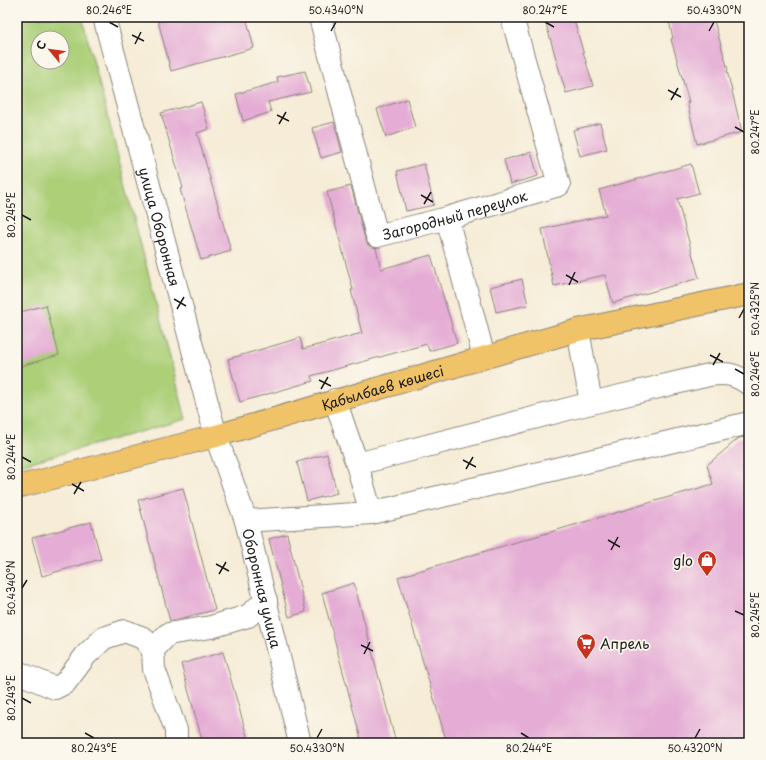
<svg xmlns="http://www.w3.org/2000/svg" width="766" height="760" font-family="'Playpen Sans',sans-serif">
<rect width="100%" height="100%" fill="#fbf7ec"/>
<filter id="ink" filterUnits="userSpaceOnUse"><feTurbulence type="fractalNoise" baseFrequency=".025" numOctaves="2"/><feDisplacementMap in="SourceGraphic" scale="8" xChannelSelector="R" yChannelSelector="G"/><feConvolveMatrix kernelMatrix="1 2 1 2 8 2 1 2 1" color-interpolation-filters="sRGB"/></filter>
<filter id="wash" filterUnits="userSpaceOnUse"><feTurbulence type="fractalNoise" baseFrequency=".012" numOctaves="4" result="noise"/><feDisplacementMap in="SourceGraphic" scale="16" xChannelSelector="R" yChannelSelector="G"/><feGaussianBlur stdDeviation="0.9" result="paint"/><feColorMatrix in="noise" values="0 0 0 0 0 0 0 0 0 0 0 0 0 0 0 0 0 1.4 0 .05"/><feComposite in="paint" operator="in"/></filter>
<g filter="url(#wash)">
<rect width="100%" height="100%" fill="#f6ecd7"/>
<path fill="#accf78" stroke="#64764a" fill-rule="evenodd" d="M17,17H82L186,419L17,466ZM38,38H62V62H38Z"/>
<g id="blocks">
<g fill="#e5add5">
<path d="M157,17H246L254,48L171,71Z"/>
<path d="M544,17H573L593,86L566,93Z"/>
<path d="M668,17H713L728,70L727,71L742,132L697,144L687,102H689L671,39L673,38Z"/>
<path d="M305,71L311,92L268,102L271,112L243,121L236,94L278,82L277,77Z"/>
<path d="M407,99L415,127L386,137L377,109Z"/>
<path d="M201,102L209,129L197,133L231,251L201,260L180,189L183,188L161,113Z"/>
<path d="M334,122L342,152L321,158L312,128Z"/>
<path d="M600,123L607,149L580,156L573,130Z"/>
<path d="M531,152L538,176L510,184L504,160Z"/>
<path d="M424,164L434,205L406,211L397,171Z"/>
<path d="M691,164L699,193L677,199L699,278L613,303L605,275L554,286L542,229L606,215L599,190Z"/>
<path d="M351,186L365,239L368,245L376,248L381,269L431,255L457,343L429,351L427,344L311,376L313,381L240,402L228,359L300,338L303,349L362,333L351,290H353L327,192Z"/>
<path d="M522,279L528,305L496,312L490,287Z"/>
<path d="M46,305L59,355L17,367V313Z"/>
<path d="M749,436V743H447L398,577L713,484L707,465L739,438Z"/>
<path d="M327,454L337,493L307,501L297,462Z"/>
<path d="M183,488L215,610L170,621L138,500Z"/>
<path d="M91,522L101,559L42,576L32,538Z"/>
<path d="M287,534L306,612L289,617L269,539Z"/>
<path d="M354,583L396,743H362L322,593Z"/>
<path d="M223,652L249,743H203L181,664Z"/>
</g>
</g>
</g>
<g filter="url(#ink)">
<use href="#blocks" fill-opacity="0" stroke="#89847a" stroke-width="1"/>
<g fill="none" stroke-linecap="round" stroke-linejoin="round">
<g stroke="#89847a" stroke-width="24">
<g id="minor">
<path id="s1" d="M104,17L216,436L246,521L300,743"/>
<path id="s2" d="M320,17L377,236L447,218L559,185L512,17"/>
<path d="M447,218L484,357"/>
<path d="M578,330L591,403"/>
<path d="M335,400L357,464L371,513"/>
<path d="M357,464L591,403L709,375C726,373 734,373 749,384"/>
<path d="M246,521L371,513L749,423"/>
<path d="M17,672L55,688L65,683L86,655L104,638L125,631L143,638L153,650"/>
<path d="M176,743V730L154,669L153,650L168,634L211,627L248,616L266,600"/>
</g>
</g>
<g stroke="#89847a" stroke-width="24">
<g id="major">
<path id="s3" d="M17,487L216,436L578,330L749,294"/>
</g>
</g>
<use href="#minor" stroke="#fff" stroke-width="22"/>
<use href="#major" stroke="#f1c369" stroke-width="22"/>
</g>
</g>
<path fill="none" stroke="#1c1c1c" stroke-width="1.5" d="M109,22L118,27M545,22L554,27M331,31L336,22M709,31L714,22M132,35L144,41M135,44L141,32M668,90L681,97M671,100L678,88M277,115L289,121M279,124L286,112M735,127L744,132M421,195L433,202M424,204L431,192M22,215L31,220M566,275L578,282M569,285L575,272M174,299L186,306M177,309L184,297M739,318L744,309M710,355L723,362M713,365L720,353M735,369L744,374M319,380L331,386M321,389L328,377M22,457L31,462M463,460L476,467M466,469L473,457M72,484L84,491M74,494L81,482M608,540L620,547M611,550L618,537M216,564L229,571M219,574L226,562M22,588L27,580M735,611L744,615M361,645L373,651M364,654L370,642M22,698L31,703M85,733L94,738M521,733L529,738M317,738L322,729M695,738L700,729"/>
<defs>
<g id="shop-pin" transform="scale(1)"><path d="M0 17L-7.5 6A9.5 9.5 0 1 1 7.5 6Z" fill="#c8321e" stroke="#fbf7ec"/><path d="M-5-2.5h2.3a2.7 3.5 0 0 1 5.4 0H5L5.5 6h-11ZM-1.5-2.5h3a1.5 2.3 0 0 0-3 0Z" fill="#fff"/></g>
<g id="supermarket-pin" transform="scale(1)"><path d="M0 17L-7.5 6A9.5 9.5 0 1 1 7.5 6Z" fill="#c8321e" stroke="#fbf7ec"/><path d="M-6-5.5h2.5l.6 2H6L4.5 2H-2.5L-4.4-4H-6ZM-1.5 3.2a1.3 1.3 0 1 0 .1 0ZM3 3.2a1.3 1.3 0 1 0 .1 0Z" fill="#fff"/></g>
</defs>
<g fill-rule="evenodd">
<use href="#shop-pin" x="707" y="560"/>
<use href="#supermarket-pin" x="586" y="643"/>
</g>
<g text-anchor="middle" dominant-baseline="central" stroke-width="3.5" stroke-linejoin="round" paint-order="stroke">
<g font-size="14" fill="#1c1c1c" stroke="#fbf7ec">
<text stroke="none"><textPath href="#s2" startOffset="307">Загородный переулок</textPath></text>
<text stroke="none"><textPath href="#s1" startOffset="217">улица Оборонная</textPath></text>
<text stroke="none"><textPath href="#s3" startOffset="379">Қабылбаев көшесі</textPath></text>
<text stroke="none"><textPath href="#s1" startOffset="593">Оборонная улица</textPath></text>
</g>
<g font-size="14" fill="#1c1c1c" stroke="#fbf7ec" text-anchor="end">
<text x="693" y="560">glo</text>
<text x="600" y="643" text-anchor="start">Апрель</text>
</g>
</g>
<rect width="766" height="760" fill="none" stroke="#fbf7ec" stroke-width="44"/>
<g transform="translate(50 50) rotate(299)"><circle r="19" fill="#fbf7ec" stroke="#a29f99"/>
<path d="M0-3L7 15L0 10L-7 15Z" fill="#c8321e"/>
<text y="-6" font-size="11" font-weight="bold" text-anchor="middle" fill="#1c1c1c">С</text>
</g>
<rect x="22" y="22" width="722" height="716" fill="none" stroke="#1c1c1c" stroke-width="1.5"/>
<g font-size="10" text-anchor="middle" fill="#1c1c1c">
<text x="109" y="14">80.246°E</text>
<text x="336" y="14">50.4340°N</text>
<text x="545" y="14">80.247°E</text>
<text x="714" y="14">50.4330°N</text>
<text transform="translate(755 132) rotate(-90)" y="4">80.247°E</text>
<text transform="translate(11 215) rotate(-90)" y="4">80.245°E</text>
<text transform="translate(755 309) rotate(-90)" y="4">50.4325°N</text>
<text transform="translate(755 374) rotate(-90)" y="4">80.246°E</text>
<text transform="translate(11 457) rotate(-90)" y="4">80.244°E</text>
<text transform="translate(11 588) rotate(-90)" y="4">50.4340°N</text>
<text transform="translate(755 615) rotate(-90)" y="4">80.245°E</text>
<text transform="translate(11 698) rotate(-90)" y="4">80.243°E</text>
<text x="94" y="752">80.243°E</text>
<text x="317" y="752">50.4330°N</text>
<text x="529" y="752">80.244°E</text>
<text x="695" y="752">50.4320°N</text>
</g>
</svg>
